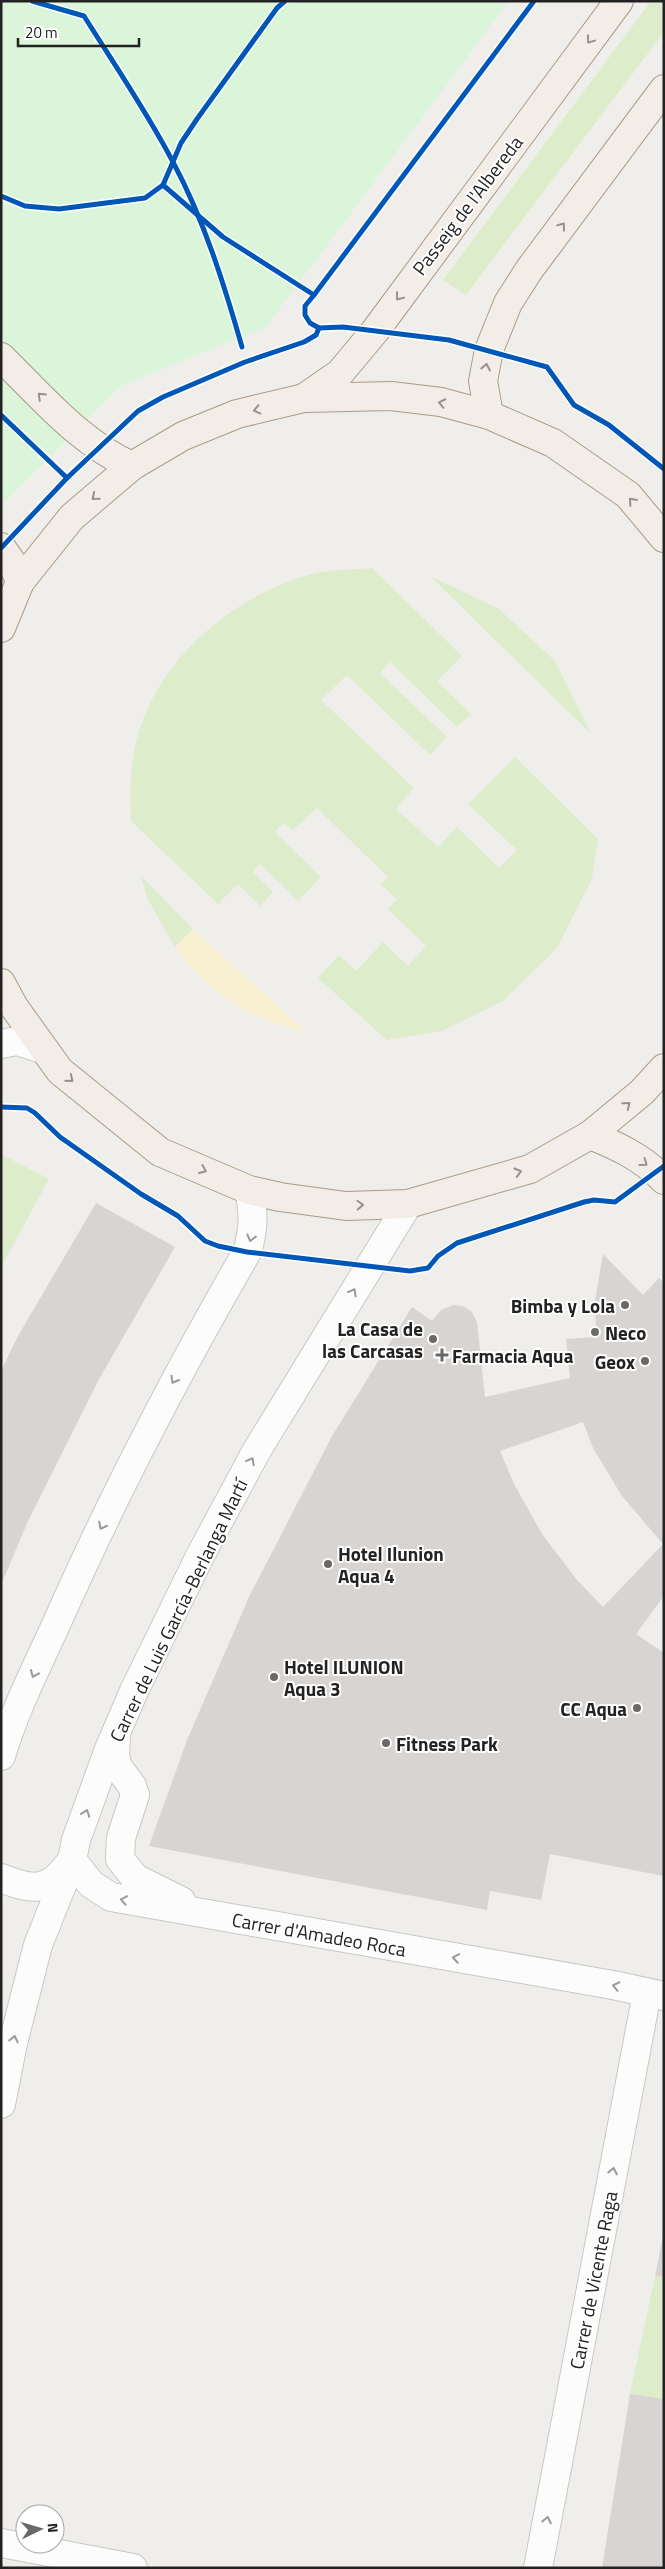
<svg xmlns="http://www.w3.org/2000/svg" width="665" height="2569" font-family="'Titillium Web',sans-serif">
<rect width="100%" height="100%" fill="#f0eeeb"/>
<g fill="#ddeccb">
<path d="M651,1H664V32L466,295L443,280Z"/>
<path d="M372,568L462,656L437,681L471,714L457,727L390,662L380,673L447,737L430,755L347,675L321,700L414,788L396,809L438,847L457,827L499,868L517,850L468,804L515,757L598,839L592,879L557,948L503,1001L442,1031L387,1040L318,978L339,955L356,971L383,942L408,966L426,946L388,909L397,899L381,885L388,877L317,808L293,830L283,823L275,832L321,877L298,901L260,864L253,872L273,892L260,906L238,884L218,904L131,821C130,790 130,760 139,731C163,654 236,595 312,574C331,569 353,570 372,568Z"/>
<path d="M430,576L499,609L555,661L591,734Z"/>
<path d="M141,876L193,929L175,947L147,898Z"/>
<path d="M1,1154L49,1179L1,1267Z"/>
<path d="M655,2276L664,2277V2399L630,2394Z"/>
</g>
<path fill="#f8f0d0" d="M193,929L306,1032C248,1019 211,994 175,947Z"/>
<path fill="#daf5da" d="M1,1H509L266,327L121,386L1,506Z"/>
<g fill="#d7d4d2" fill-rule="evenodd">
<path d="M96,1203L175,1247L98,1381L28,1521L1,1585V1371L18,1336Z"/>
<path d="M603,1254L643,1295L659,1278L664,1282V1596L636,1634L664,1653V1876L550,1854L541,1900L490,1891L487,1910L149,1846L187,1740L249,1597L332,1436L412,1307L432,1321L441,1310L453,1305L463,1306L472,1312L477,1322L485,1397L570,1378L566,1339L596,1337L595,1301ZM583,1422L593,1448L622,1496L663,1544L603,1607L577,1580L542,1534L514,1484L500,1451Z"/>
<path d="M663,2236H664V2277L655,2276Z"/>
<path d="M630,2394L664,2399V2568H602Z"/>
</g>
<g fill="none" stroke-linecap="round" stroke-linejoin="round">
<g stroke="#c9c8c7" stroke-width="30">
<g id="minor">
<path d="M1,1044L17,1041L42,1049"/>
<path d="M116,1736L115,1756L118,1767L132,1786L135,1795L121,1838L120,1859L135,1878L181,1901"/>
<path d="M1,1756C16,1705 42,1657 63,1609C118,1486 180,1368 247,1252C254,1229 254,1213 249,1190"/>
<path d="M72,1860L91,1884L111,1897L613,1985L664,1996"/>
<path d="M1,1878C31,1890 48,1893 68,1865"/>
<path d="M1,2104L13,2043L38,1945L72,1860L76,1840L109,1749L134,1691L200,1556L257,1450L408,1204"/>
<path d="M1,2543L133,2568"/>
<path d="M538,2568L647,1993"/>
</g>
</g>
<g stroke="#a79c86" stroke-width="30">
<g id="major">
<path d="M1,357C41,396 80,443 132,466"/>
<path d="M304,398L340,373L375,331L619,1"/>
<path d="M489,415L483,381L489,350L508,303L529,270L664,89"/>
<path d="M1,547L13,564L20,582"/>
<path d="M1,628L20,582L72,517L132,466L183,436L237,414L304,398L391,396L441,402L489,415L553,443L628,495L664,538"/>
<path d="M1,983L14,1007L60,1071L160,1152L249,1190L280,1197L346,1206L408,1204L530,1169L590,1135L642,1092L664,1068"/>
<path d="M590,1135C618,1146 643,1158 664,1180"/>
</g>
</g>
<use href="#minor" stroke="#fdfcfc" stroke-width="28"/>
<use href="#major" stroke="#f3ede7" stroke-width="28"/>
<g stroke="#fff" stroke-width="8">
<g id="cycleway">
<path d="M32,1L84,16C114,64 147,112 173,162C204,220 224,284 242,347"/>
<path d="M534,1L314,295L305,306V315L310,323L319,328L343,327L449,340L547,367L574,405L609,425L664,469"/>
<path d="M163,185L223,237L314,295"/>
<path d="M1,196L25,206L59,209L145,198L163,185L181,143L197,119L277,8L285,1"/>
<path d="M1,415L67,478"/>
<path d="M1,548L67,478L138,411L163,397L245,362L304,342L316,335L319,328"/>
<path d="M1,1107L27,1108L35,1113L60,1137L141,1194L178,1216L205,1241L218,1246L247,1252L410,1271L428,1268L438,1256L457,1243L584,1202L594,1200L615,1202L664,1166"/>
</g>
</g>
<use href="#cycleway" stroke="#0057b8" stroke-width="5"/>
</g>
<defs><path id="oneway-chevron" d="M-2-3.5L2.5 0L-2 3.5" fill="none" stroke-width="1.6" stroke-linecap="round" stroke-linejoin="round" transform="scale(1.25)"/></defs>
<g stroke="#95928e">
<use href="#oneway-chevron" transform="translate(590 40) rotate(127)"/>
<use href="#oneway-chevron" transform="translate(562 226) rotate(-53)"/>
<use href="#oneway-chevron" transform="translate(399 297) rotate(127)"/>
<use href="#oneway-chevron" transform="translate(486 367) rotate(-79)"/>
<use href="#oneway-chevron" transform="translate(41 396) rotate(-136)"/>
<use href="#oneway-chevron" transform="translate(442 403) rotate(-168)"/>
<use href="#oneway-chevron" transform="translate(257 410) rotate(167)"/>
<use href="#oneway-chevron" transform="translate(95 497) rotate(140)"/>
<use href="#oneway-chevron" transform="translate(632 501) rotate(-132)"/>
<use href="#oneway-chevron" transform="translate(70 1079) rotate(39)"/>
<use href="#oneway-chevron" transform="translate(627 1105) rotate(-39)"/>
<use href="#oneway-chevron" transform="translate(644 1163) rotate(36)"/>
<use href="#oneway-chevron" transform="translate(203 1170) rotate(23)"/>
<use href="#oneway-chevron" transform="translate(518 1172) rotate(-16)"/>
<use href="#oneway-chevron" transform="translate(360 1205) rotate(-2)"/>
</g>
<g stroke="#9a9a9a">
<use href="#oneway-chevron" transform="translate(251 1238) rotate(104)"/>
<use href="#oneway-chevron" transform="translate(353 1292) rotate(-61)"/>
<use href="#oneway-chevron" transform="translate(174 1380) rotate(120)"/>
<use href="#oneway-chevron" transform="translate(251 1461) rotate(-62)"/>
<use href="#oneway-chevron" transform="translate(102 1526) rotate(117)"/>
<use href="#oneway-chevron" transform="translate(34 1674) rotate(113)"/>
<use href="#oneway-chevron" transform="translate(86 1813) rotate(-70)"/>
<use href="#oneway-chevron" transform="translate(124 1900) rotate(-169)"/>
<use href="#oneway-chevron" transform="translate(456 1958) rotate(-170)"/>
<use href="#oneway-chevron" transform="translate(616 1986) rotate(-168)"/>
<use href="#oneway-chevron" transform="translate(14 2039) rotate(-77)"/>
<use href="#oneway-chevron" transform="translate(613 2171) rotate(-79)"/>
<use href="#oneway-chevron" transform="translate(547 2520) rotate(-79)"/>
</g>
<g fill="#6a6968" stroke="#fff" stroke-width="2">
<circle cx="625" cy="1305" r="5"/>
<circle cx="595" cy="1332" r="5"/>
<circle cx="433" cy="1339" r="5"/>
<path d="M439.5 1347.5h5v5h5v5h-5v5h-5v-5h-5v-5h5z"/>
<circle cx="645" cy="1361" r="5"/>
<circle cx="328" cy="1564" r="5"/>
<circle cx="274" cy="1677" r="5"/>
<circle cx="637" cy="1708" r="5"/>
<circle cx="386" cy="1743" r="5"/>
</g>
<g text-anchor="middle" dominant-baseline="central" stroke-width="4" stroke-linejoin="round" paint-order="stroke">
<g font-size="19" fill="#222" stroke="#fff">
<text transform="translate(467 205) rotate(-53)">Passeig de l'Albereda</text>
<text transform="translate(178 1610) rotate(-64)">Carrer de Luis García-Berlanga Martí</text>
<text transform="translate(319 1934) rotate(10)">Carrer d'Amadeo Roca</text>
<text transform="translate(593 2280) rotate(-79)">Carrer de Vicente Raga</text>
</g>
<g font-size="19" font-weight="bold" fill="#222" stroke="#fff" text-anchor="start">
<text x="615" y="1305" text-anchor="end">Bimba y Lola</text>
<text x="423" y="1328" text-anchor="end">La Casa de<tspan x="423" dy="22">las Carcasas</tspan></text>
<text x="605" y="1332">Neco</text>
<text x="452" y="1355">Farmacia Aqua</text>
<text x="635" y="1361" text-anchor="end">Geox</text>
<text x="338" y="1553">Hotel Ilunion<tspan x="338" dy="22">Aqua 4</tspan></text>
<text x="284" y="1666">Hotel ILUNION<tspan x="284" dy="22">Aqua 3</tspan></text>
<text x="627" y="1708" text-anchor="end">CC Aqua</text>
<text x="396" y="1743">Fitness Park</text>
</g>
</g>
<rect width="665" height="2569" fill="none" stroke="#222222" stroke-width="5"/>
<g transform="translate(40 2529) rotate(85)"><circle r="24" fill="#ffffff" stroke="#a7a7a7"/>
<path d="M0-4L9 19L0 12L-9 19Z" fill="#6a6968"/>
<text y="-8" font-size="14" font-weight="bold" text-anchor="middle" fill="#222222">N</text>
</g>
<path d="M18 38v8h121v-8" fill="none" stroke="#222222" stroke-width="2.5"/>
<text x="25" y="38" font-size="15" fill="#222222" stroke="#ffffff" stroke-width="4" paint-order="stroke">20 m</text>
</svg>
